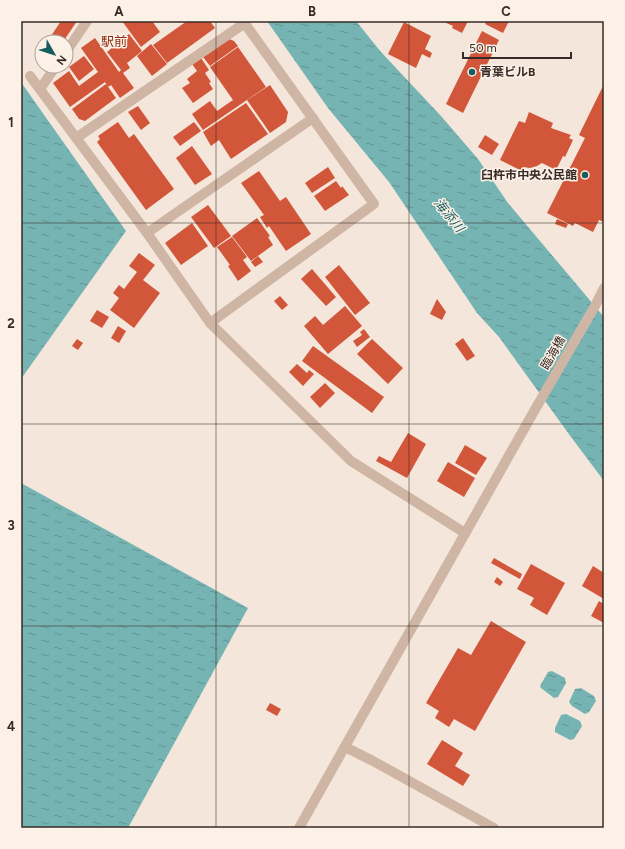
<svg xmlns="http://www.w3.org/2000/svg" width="625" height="849" font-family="Figtree,'Noto Sans JP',sans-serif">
<defs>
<pattern id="water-ripples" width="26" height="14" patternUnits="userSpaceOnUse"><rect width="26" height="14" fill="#76b4b3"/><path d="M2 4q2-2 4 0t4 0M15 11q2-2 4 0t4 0" fill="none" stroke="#629392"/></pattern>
</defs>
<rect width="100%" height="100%" fill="#f4e6da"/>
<g fill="url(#water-ripples)">
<path d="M267,21H356L381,52L441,116L478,159L508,203L604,317V481L571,437L499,337L477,313L389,182L328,108Z"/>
<path d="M23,85L126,231L21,379V87Z"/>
<path d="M21,483L248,608L128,828H21Z"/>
<path d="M552,671L565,678L566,683L558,697L554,698L541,688L540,686L548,672Z"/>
<path d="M581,688L594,696L596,701L589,712L585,714L572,706L569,702L575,689Z"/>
<path d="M566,714L580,721L582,726L574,739L570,740L555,732V728L561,715Z"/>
</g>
<g fill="#d2563a">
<path d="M61,21H77L63,42H47Z"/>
<path d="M122,21H152L160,32L141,47Z"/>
<path d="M187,21H210L215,28L167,63L153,45Z"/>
<path d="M442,21H468L462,33L452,28L453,26Z"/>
<path d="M487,21H509L503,33L485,24Z"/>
<path d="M404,22L431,36L425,49L432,53L430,58L422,54L416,68L388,54Z"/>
<path d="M482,31L499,40L463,113L446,104Z"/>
<path d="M129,34L142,51L127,63L130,68L123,73L134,88L120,98L111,85L108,87L105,82L70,107L53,83L69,71L79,86L98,72L81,48L95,38L119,72L121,70L107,52Z"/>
<path d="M227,38L234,41L238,46L210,66L203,57Z"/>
<path d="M151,44L167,64L152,76L137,56Z"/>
<path d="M238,47L266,87L203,130L192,114L210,101L217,111L233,100L210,67Z"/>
<path d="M84,56L94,69L79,81L69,67Z"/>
<path d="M201,58L209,70L205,73L211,82L209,83L213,89L193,103L182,88L190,83L187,79L197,71L192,64Z"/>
<path d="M106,84L116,98L85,121L79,119L72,109Z"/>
<path d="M604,84V222L599,220L593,232L575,223L573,226L547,213L585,138L579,135Z"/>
<path d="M270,85L288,112L286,122L270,133L247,100Z"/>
<path d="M246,103L268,134L231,159L219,140L211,146L203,132Z"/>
<path d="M138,106L150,123L141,130L128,112Z"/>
<path d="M529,112L553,123L551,128L571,135L569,138L573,140L565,157L563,156L556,170L542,163L537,166L530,168L523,167L522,171L500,160L519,121L525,123Z"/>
<path d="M118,122L129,138L134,134L174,189L146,210L97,142L100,139L98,136Z"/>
<path d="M194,122L201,131L180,146L173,137Z"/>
<path d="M485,135L499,144L492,155L478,147Z"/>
<path d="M192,146L212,174L195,185L176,158Z"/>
<path d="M328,167L335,178L312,193L305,183Z"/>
<path d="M259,171L280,201L286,197L311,234L286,251L269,226L267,228L260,217L264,215L241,183Z"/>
<path d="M336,181L341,188L342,186L349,195L325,211L314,196Z"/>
<path d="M208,205L231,236L214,248L191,217Z"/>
<path d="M257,218L270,236L268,237L273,245L251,261L232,236Z"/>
<path d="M557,219L568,224L566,228L555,224Z"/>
<path d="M192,223L208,246L181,265L165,243Z"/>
<path d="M232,237L247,257L243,260L251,271L238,281L228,266L230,265L217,247Z"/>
<path d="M139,253L155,265L143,280L160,293L134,328L110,310L119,298L113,293L119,285L124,289L137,272L129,266Z"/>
<path d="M258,256L263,262L255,267L251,262Z"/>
<path d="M339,265L370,303L355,315L325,277Z"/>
<path d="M312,269L336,297L326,306L301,279Z"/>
<path d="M280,296L288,305L282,310L274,301Z"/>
<path d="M437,299L446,312L442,320L430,314Z"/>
<path d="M345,306L362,326L328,354L304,326L315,316L323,325Z"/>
<path d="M97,310L109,317L102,328L90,321Z"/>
<path d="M118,326L126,331L119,343L111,338Z"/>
<path d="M364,329L370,337L357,347L353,341L362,335L360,332Z"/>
<path d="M463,338L475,356L467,361L455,344Z"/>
<path d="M77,339L83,343L78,350L72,346Z"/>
<path d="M372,339L403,368L388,384L357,354Z"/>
<path d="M313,346L384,397L372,413L302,361Z"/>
<path d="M297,364L307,373L309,370L314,374L303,386L289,372Z"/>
<path d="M325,383L335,393L320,408L310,397Z"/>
<path d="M408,433L426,444L407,478L376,461L379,456L391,462Z"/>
<path d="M465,445L487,458L476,475L455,463Z"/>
<path d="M448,462L475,478L464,497L437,481Z"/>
<path d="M494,558L522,574L520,579L491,563Z"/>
<path d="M531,564L565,583L547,615L530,605L534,598L517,589Z"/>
<path d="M593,566L604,573V599L582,586Z"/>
<path d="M497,577L503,582L500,586L494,582Z"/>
<path d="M599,601L604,604V623L591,616Z"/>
<path d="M491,621L526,642L475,731L454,719L449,727L435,718L439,711L426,703L458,648L471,655Z"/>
<path d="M270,703L281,709L277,716L266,710Z"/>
<path d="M442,740L463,753L455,766L470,775L463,786L427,764Z"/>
</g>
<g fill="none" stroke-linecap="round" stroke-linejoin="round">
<g stroke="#ceb5a4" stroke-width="10">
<path d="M66,52L87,21"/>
<path d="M30,76L147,233L313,118"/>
<path d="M40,89L56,66"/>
<path d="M76,138L245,23"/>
</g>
<g stroke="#ceb5a4" stroke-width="10">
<path d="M147,233L210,323L351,461L465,533"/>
<path d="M210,323L374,204L243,21"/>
<path d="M345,747L373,761L494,828"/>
<path d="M299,828L533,413L595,306L604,288"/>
</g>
</g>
<path fill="none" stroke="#382b27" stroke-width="1" stroke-opacity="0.55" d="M216,21V828M409,21V828M21,223H604M21,424H604M21,626H604"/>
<g fill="#185d5e" stroke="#fbf1e7" stroke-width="1.5">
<circle cx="472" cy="72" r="4"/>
<circle cx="585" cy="175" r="4"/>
</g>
<g text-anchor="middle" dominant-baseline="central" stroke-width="3" stroke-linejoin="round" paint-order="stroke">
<g font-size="12" font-weight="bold" fill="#382b27" stroke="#fbf1e7" text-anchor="start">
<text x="480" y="72">青葉ビルB</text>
<text x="577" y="175" text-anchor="end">臼杵市中央公民館</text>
</g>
<g font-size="12" fill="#382b27" stroke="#fbf1e7">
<text transform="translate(553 353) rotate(-60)">臨海橋</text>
</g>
<g font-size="13" fill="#902d17" stroke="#fbf1e7">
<text x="114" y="41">駅前</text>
</g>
<g font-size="13" font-style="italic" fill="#185d5e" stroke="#fbf1e7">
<text transform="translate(449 215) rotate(51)">海添川</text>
</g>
</g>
<rect width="625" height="849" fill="none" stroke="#fbf1e7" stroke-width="44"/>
<g transform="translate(54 54) rotate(129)"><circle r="19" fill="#fbf1e7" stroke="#ada29a"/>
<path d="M0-3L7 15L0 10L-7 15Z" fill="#185d5e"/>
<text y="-6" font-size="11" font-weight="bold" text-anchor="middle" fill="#382b27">N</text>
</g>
<path d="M463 52v6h108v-6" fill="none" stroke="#382b27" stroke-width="2"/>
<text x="469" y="52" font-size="12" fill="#382b27" stroke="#fbf1e7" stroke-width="3" paint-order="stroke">50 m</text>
<rect x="22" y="22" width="581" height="805" fill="none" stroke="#382b27" stroke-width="1.5"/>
<g font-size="13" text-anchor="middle" font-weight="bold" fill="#382b27">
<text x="119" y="16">A</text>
<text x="312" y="16">B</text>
<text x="506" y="16">C</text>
<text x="11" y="127">1</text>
<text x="11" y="328">2</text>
<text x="11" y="530">3</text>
<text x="11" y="731">4</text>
</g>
</svg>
